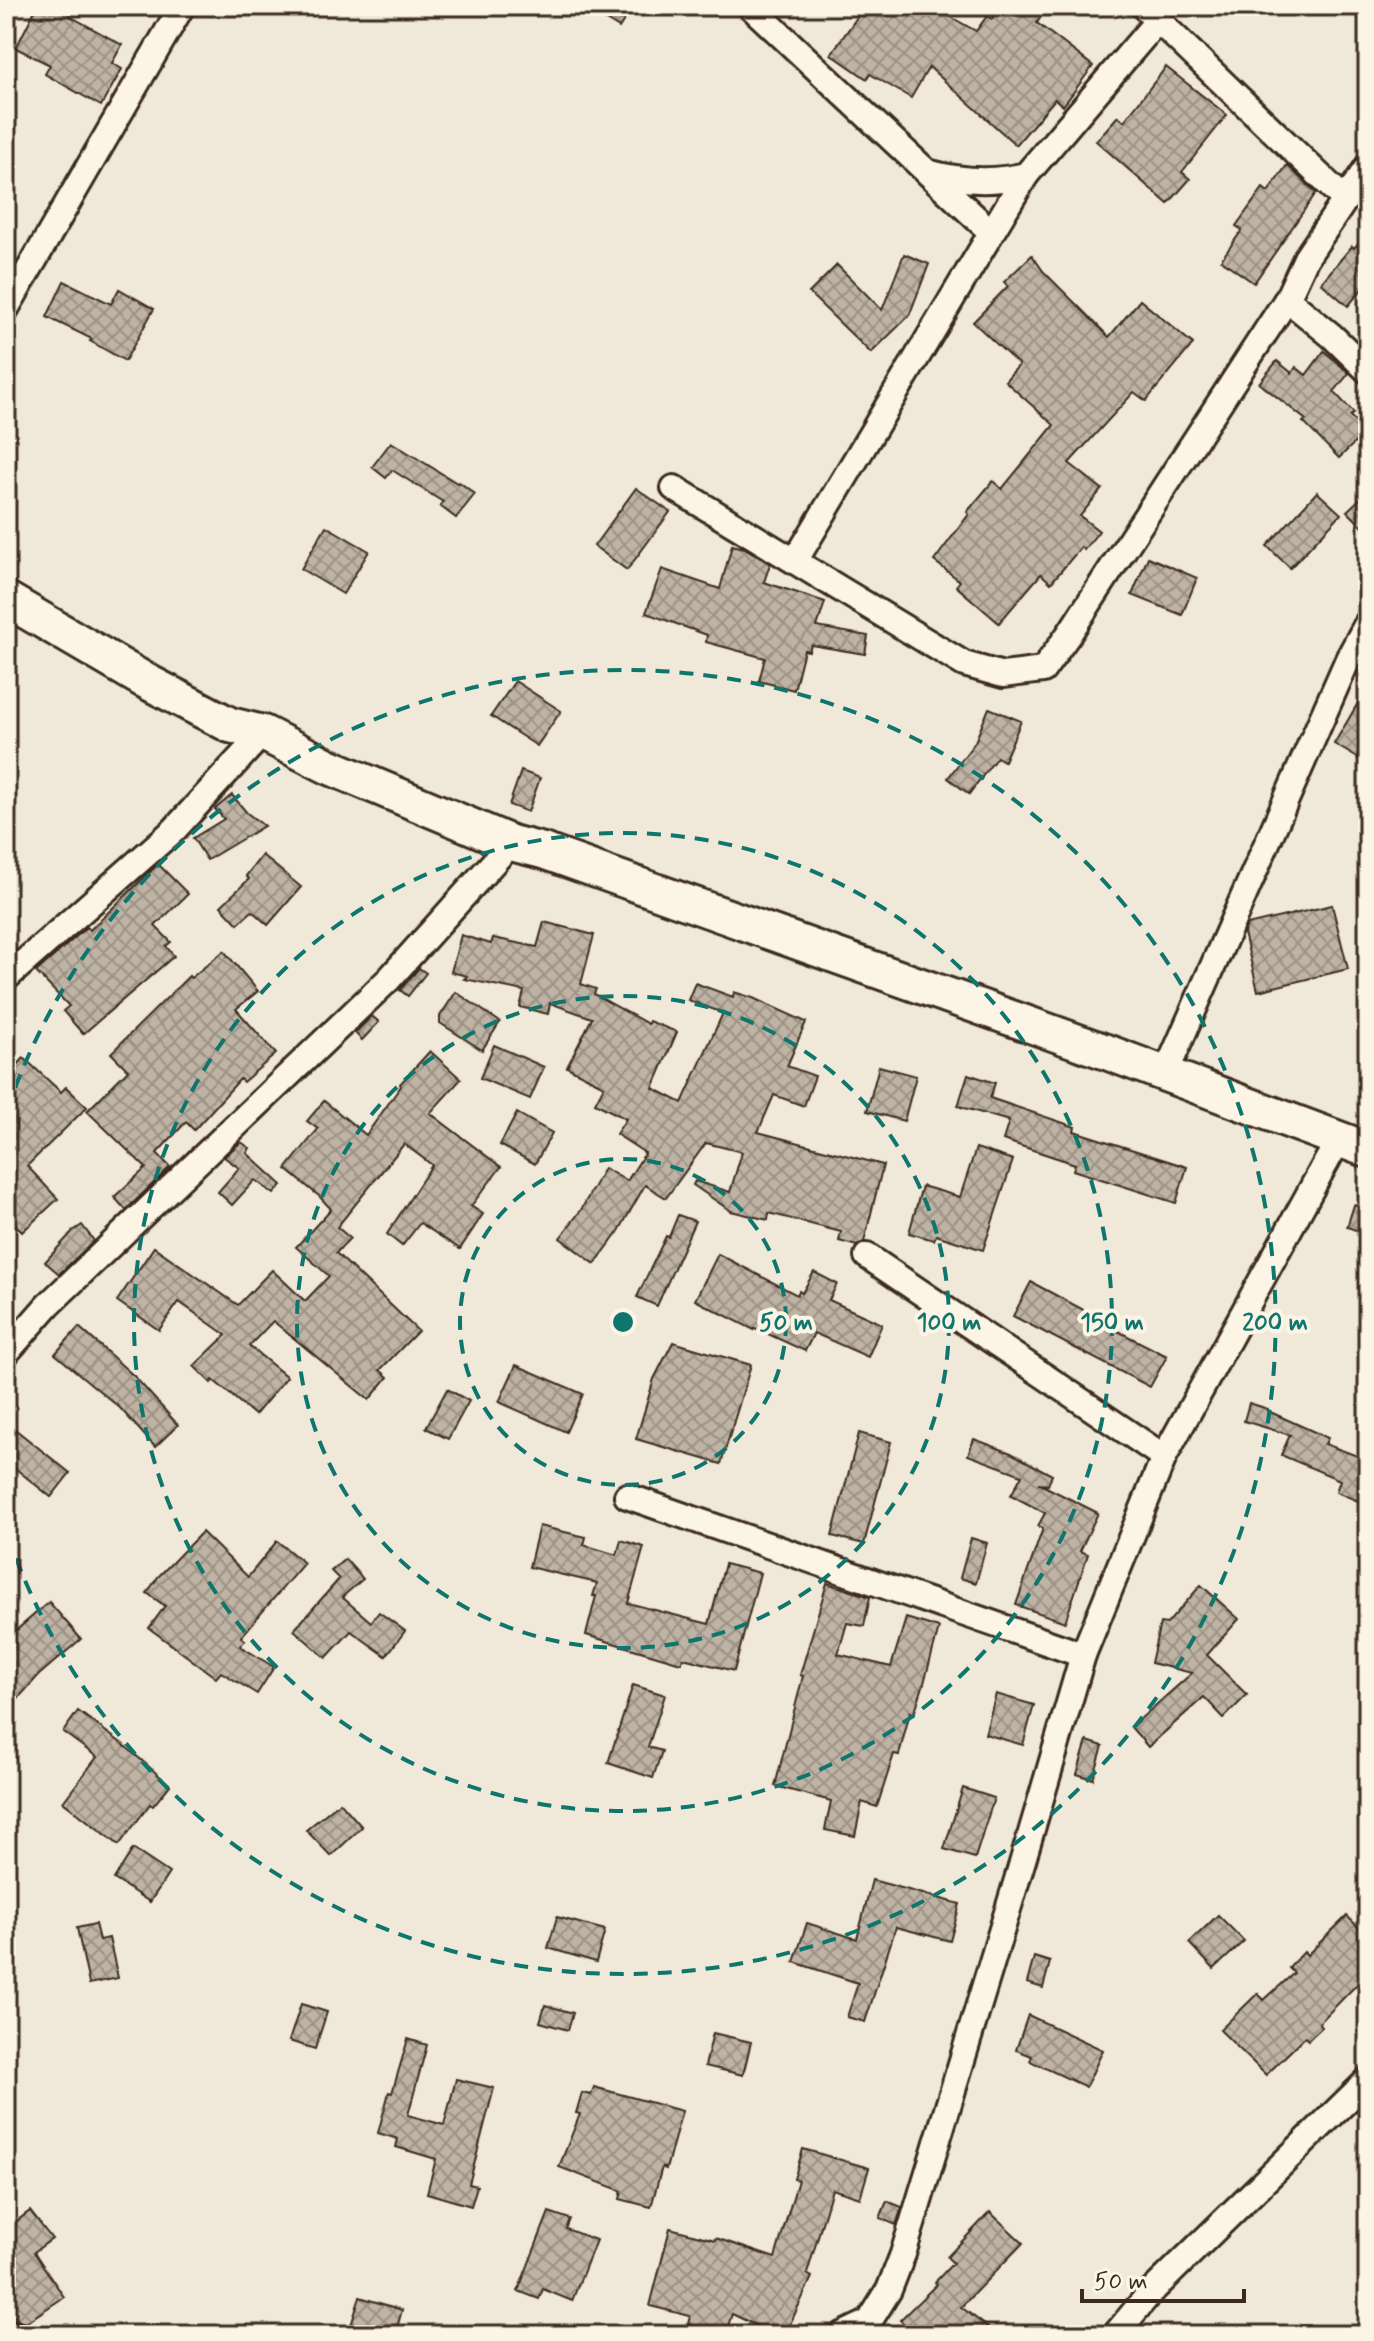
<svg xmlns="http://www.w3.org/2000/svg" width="1374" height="2341" font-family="Mynerve,sans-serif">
<defs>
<pattern id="building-cross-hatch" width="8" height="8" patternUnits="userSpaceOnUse" patternTransform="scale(2)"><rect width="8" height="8" fill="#beb3a4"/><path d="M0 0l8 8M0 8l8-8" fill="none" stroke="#9c9285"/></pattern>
</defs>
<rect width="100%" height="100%" fill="#f0e9d9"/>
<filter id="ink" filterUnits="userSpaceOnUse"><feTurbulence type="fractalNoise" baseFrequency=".0125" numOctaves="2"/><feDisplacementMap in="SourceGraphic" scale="16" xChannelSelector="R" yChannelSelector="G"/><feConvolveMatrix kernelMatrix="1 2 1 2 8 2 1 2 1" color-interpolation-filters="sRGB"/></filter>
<g filter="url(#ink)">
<g fill="url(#building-cross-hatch)" stroke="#3b2a1e" stroke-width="2">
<path d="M37,6H57L71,13L70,16L122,45L112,63L122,69L101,106L45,74L50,65L16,48Z"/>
<path d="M583,6H633L619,28Z"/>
<path d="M865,6H931L976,31L987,16L992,19L1000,6H1048L1037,23L1093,66L1063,106L1055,99L1016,145L929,67L911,98L870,74L867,79L831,54Z"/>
<path d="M1166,67L1227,115L1182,172L1190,179L1168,204L1096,141L1118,116L1124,121Z"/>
<path d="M1287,165L1316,193L1254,283L1221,260L1242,230L1236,226L1263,188L1268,192Z"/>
<path d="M1368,233V282L1348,306L1321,283L1352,246L1354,248Z"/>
<path d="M904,254L929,264L909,316L871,353L809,293L837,265L882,310Z"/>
<path d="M1032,255L1043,271L1109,337L1140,300L1193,344L1146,401L1134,392L1069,463L1102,489L1080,516L1099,531L1084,550L1081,547L1051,583L1041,574L999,623L956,586L960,581L934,561L969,514L967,512L993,481L1002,489L1054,425L1005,381L1019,365L973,322L1008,286L1004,282Z"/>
<path d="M64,281L111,304L119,289L154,309L125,361L90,341L92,339L47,317Z"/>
<path d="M1324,351L1349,373L1334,392L1354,413L1350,416L1366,432L1339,458L1303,422L1306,420L1259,383L1277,361L1292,373L1296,367L1306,375Z"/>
<path d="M391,442L457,483L459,482L475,494L456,518L440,506L443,502L392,470L386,478L372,467Z"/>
<path d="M636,488L670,512L627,570L594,546Z"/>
<path d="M1368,491V532L1347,511Z"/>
<path d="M1317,492L1341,514L1290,568L1267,546Z"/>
<path d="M326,526L369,551L343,594L301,569Z"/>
<path d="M732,545L745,548L770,564L764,582L825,602L817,627L868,636L865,654L811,645L809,651L804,650L794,690L759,681L765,658L706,642L707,635L646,613L662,569L720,589Z"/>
<path d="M1148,557L1197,578L1182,615L1132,595Z"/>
<path d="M515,681L561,711L537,746L491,716Z"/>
<path d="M1368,686V764L1334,744Z"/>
<path d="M989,708L1021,721L1004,761L997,757L969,794L948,778L975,742Z"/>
<path d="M521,771L540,778L528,812L509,805Z"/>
<path d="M232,795L247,813L264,826L207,860L193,838L224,819L215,809Z"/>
<path d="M262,855L301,887L268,925L252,911L238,924L221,906L249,879L246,876Z"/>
<path d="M158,864L188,894L155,926L171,942L166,946L174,956L83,1034L63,1011L69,1006L36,972L87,927L90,930Z"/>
<path d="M1332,905L1348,969L1258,991L1244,933L1247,925Z"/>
<path d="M544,922L594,935L581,984L596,989L594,994L648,1024L649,1021L677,1032L653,1088L682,1103L723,1013L688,1000L695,983L733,997L734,992L753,998L806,1022L787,1066L815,1076L804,1106L774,1095L758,1132L883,1165L864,1242L857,1246L839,1241L841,1232L769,1213L768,1220L731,1211L693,1185L695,1181L730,1192L742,1152L706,1143L666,1198L645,1185L619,1231L595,1264L560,1238L581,1210L604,1168L627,1181L645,1153L616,1134L626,1119L595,1103L604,1086L567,1067L592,1018L550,1003L548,1014L520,1007L524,991L464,979L467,976L451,972L461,935L491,944L493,938L537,947Z"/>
<path d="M224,951L258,991L236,1009L276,1054L243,1082L240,1079L194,1130L186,1122L157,1153L170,1167L126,1210L114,1197L146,1168L87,1111L128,1070L111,1053L189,976L191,978Z"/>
<path d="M419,968L426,973L408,996L400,990Z"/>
<path d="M456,992L500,1022L482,1050L440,1023V1016Z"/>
<path d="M372,1016L379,1022L362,1040L355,1033Z"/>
<path d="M494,1045L544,1067L530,1099L480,1078Z"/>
<path d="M430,1051L461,1079L430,1113L501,1167L471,1206L483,1214L460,1249L420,1223L402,1246L387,1234L432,1165L404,1144L337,1227L350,1238L336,1253L418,1331L380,1370L388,1377L369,1400L273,1321L249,1346L287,1377L255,1415L213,1380L211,1383L194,1366L226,1335L179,1302L159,1330L117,1301L154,1247L238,1305L272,1270L305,1301L329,1276L296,1247L331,1209L319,1196L286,1169L318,1129L307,1121L324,1101L366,1135L401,1086L400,1084Z"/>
<path d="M24,1058L61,1092L66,1087L87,1107L27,1166L58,1199L22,1232L6,1214V1078Z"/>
<path d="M879,1066L916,1076L904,1121L867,1111Z"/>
<path d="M968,1074L995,1083L990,1098L1075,1127L1074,1131L1187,1167L1176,1203L1073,1170L1075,1164L1003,1140L1009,1121L958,1106Z"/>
<path d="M517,1113L552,1133L535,1164L500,1145Z"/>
<path d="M241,1142L250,1148L247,1153L282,1185L274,1194L255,1180L232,1205L218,1192L239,1168L224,1157Z"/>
<path d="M976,1148L1013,1160L983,1250L936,1235L934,1240L909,1233L922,1186L960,1197Z"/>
<path d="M1354,1205L1368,1209V1221L1364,1233L1347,1227Z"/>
<path d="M678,1215L695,1221L657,1306L637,1297L666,1236L669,1237Z"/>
<path d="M82,1225L94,1241L59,1274L45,1262L73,1231Z"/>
<path d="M718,1254L797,1295L799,1291L802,1293L814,1272L837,1284L829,1300L882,1324L868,1357L814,1333L805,1351L755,1328L754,1330L695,1300Z"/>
<path d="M1031,1282L1093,1315L1092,1318L1167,1356L1150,1387L1013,1316Z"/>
<path d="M79,1327L135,1377L178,1425L155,1447L120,1408L55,1354Z"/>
<path d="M673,1342L751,1365L721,1464L636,1439L654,1379Z"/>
<path d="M516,1365L583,1394L566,1432L499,1402Z"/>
<path d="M447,1389L469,1401L448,1439L426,1428Z"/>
<path d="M1249,1403L1268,1409V1411L1328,1438L1325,1444L1368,1460V1505L1336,1492L1340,1480L1281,1455L1290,1435L1244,1421Z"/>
<path d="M6,1422L70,1473L51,1497L6,1461Z"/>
<path d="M859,1433L891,1442L864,1544L832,1536Z"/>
<path d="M974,1439L1011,1453L1052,1475L1048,1485L1038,1483L1098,1513L1080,1551L1088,1554L1065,1622L1016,1605L1043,1528L1038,1526L1045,1513L1011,1495L1022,1475L968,1455Z"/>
<path d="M539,1526L586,1537L584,1545L617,1555L621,1540L644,1547L628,1603L709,1624L725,1564L760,1573L734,1671L683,1658L681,1663L586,1635L596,1596H593L597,1583L529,1567Z"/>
<path d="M202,1532L248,1577L277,1541L304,1563L241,1637L245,1640L240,1646L274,1667L257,1694L221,1672L216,1678L149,1628L165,1606L147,1593L158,1577Z"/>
<path d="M971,1538L987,1543L976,1583L960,1578Z"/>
<path d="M345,1559L363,1579L342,1597L371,1622L379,1612L405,1631L386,1656L351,1631L326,1658L294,1630L339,1579L331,1571Z"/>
<path d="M827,1583L870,1597L864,1626L847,1623L838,1654L891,1667L906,1618L939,1628L924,1683L914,1714L910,1712L899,1755L894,1754L877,1807L862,1802L855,1836L825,1830L831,1801L775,1786L803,1676L800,1675Z"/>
<path d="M1201,1585L1239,1619L1207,1655L1247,1695L1224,1718L1204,1697L1148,1747L1131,1727L1192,1673L1151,1663L1160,1623L1167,1624Z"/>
<path d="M49,1602L81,1639L39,1675L6,1712V1639Z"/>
<path d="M633,1685L665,1695L648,1747L662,1751L653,1778L608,1763Z"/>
<path d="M996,1694L1034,1705L1023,1745L985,1734Z"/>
<path d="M78,1711L124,1745L170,1785L153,1806L150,1804L119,1845L63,1802L97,1757L63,1732Z"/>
<path d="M1087,1741L1103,1746L1093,1779L1077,1774Z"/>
<path d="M963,1788L994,1798L975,1858L944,1849Z"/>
<path d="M340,1802L362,1827L331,1856L306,1830Z"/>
<path d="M133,1849L169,1873L150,1902L114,1879Z"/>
<path d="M872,1880L960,1904L950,1941L896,1927L865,2022L847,2017L858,1983L794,1962L807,1923L857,1939Z"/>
<path d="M1218,1915L1244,1941L1214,1969L1189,1943Z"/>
<path d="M1347,1916L1368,1937V1973L1319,2023L1322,2027L1308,2040L1305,2037L1266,2075L1220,2030L1258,1993L1264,2000L1294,1973L1289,1968L1304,1952L1307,1955Z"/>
<path d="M557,1917L605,1930L596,1962L548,1948Z"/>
<path d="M95,1924L99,1940L109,1938L118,1978L89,1984L77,1928Z"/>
<path d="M1034,1957L1050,1962L1043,1988L1027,1983Z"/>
<path d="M301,2004L327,2012L315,2049L289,2041Z"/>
<path d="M545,2005L573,2013L568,2030L540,2022Z"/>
<path d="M1028,2015L1103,2050L1086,2087L1030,2061L1032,2056L1016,2050Z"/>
<path d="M713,2033L751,2042L743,2075L705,2066Z"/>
<path d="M408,2039L427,2045L408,2115L444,2125L456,2079L494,2088L469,2184L477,2186L471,2206L427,2193L436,2159L396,2147L398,2139L378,2133L389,2092L392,2093Z"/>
<path d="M594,2087L682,2111L666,2169L662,2167L651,2207L620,2199L622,2191L559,2167L580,2114L576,2113L582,2093L591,2095Z"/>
<path d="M803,2149L869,2168L860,2198L832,2189L807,2274L812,2277L785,2335H776L732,2314L725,2335H721L688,2324L690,2316L650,2306L670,2228L715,2240L716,2238L775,2258L798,2180L794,2179Z"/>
<path d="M887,2201L902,2207L896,2225L880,2218Z"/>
<path d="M30,2211L52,2239L34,2252L64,2297L25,2323L16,2319L6,2305V2229Z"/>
<path d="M549,2212L570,2219L566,2229L596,2240L572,2301L543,2289L539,2299L518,2291Z"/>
<path d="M990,2212L1023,2243L961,2307L998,2335H916L900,2320L937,2284L935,2282L953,2263L947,2257Z"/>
<path d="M360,2297L402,2310L395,2335H348Z"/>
</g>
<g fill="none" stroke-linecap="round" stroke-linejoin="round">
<g stroke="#3b2a1e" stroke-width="30">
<g id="minor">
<path d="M750,6L927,172C959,181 994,183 1026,175L1158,20"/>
<path d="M1143,6L1345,200"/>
<path d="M929,174L991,232"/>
<path d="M1287,299L1332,336L1368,371"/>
<path d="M6,309L182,6"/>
<path d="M674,488L964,664L1003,675L1043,670L1069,634L1287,299L1306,258L1368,166"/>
<path d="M795,561L1026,175"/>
<path d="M6,978L174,830L263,733"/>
<path d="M1165,1075L1348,659L1368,622"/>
<path d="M867,1256L1164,1457"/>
<path d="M6,1353L48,1305L389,979L511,843"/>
<path d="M627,1496L1083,1655"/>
<path d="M6,2332L16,2335"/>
<path d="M842,2335L869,2322L889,2290L903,2254L1023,1860L1083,1655L1164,1457L1339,1139"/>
<path d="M1115,2335L1149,2294L1368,2080"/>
</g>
</g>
<g stroke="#3b2a1e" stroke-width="40">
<path id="secondary" d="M6,599L144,680L230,725L263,733L328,766L511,843L543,851L1109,1053L1368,1150"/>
</g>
<use href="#minor" stroke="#fcf5e5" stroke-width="24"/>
<use href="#secondary" stroke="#fcf5e5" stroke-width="34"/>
</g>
</g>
<g fill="none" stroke="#0f766e" stroke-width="4" stroke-dasharray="14 10">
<circle cx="623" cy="1322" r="163"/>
<circle cx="623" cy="1322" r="326"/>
<circle cx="623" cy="1322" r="489"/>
<path d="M7 1110A652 652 0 1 1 7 1534"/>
</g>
<circle cx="623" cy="1322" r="12" fill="#0f766e" stroke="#fcf5e5" stroke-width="4"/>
<g font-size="24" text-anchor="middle" font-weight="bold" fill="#0f766e" stroke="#fcf5e5" stroke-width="8" stroke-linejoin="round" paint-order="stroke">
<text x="786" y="1330">50 m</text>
<text x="949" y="1330">100 m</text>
<text x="1112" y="1330">150 m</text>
<text x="1275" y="1330">200 m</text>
</g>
<rect width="1374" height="2341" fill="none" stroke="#fcf5e5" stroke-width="32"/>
<rect x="16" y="16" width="1342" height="2309" fill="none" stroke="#3b2a1e" stroke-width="3" filter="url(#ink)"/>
<path d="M1082 2289v12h162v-12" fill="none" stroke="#3b2a1e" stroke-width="4"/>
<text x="1094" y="2289" font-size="24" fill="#3b2a1e" stroke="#fcf5e5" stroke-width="6" paint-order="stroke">50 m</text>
</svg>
